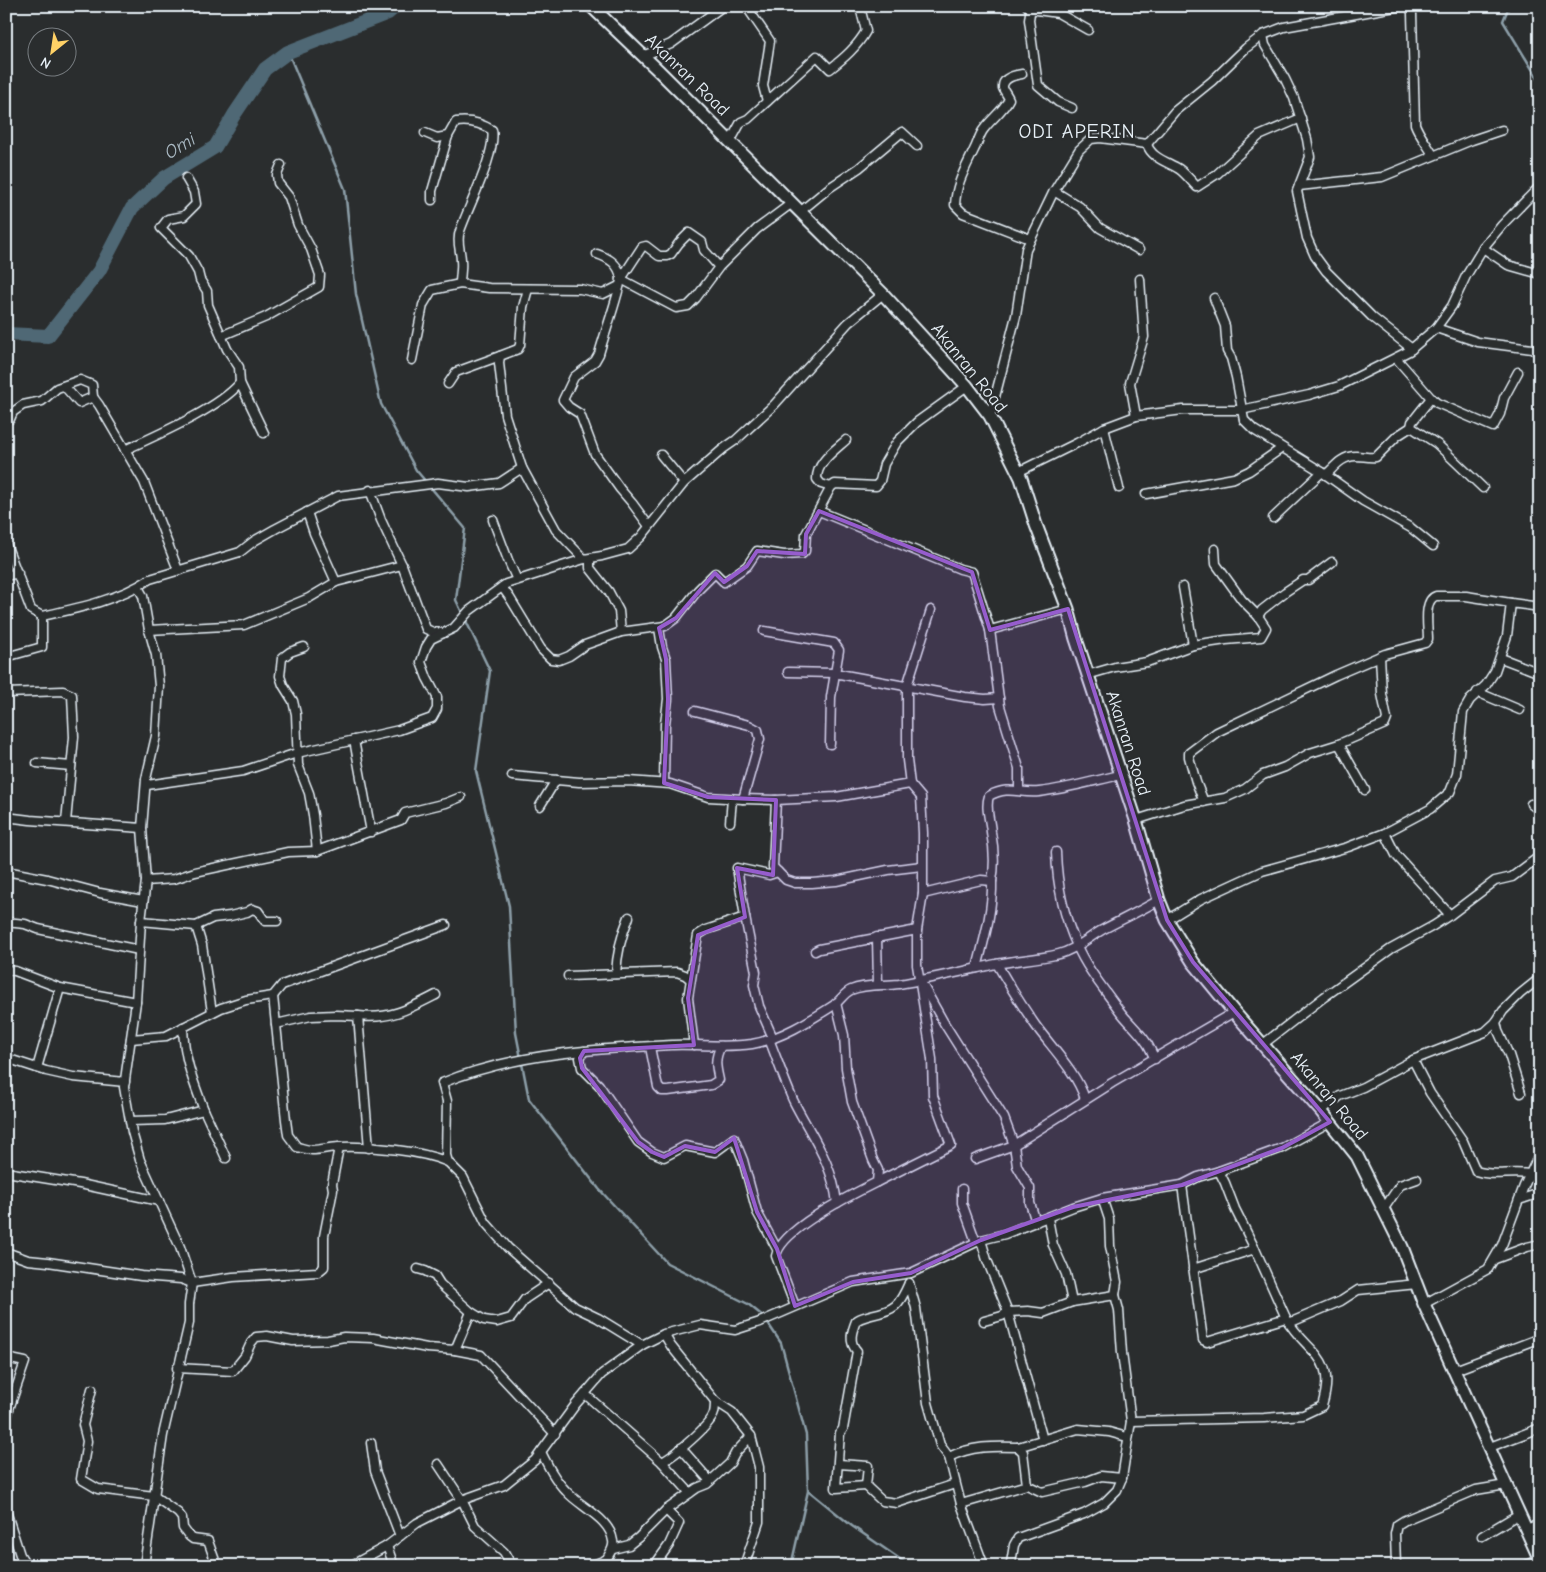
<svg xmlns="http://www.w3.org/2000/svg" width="1546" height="1572" font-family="'Comic Neue',sans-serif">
<rect width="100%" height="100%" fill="#2a2d2e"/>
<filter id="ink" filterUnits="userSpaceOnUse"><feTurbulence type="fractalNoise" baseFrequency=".02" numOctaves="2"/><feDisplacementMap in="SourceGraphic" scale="10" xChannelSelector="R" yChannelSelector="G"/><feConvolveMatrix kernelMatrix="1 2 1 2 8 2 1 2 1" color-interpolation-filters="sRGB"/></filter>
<g filter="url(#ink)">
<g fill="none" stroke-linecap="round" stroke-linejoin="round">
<g stroke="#8d9fa9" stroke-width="2.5">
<path d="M1509,6L1503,21L1540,82"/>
<path d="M288,52L345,189L356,294L381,404L416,470L465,528L456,600L490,671L476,771L509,906L516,1033L529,1099L599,1189L667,1263L748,1304L764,1317"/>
<path d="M767,1322L781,1343L806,1435L808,1491L791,1566"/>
<path d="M809,1491L852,1526L910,1566"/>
</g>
<path stroke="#506875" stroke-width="14" d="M6,334L48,336L99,271L132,208L164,178L215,147L234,115L265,69L288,52L388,13L396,6"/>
<g stroke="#e8f1f8" stroke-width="11">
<g id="minor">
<path d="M746,6L770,41L763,86L767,101"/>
<path d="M1027,6L1030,9L1058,13L1088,30"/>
<path d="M1031,6L1029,20L1038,85L1058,102L1072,108"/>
<path d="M1410,6L1412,13L1415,124C1419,135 1427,144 1433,155"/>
<path d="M1263,35L1265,45L1285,79L1294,98L1307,139L1310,157L1297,191L1307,238L1315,256L1326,271L1373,318L1412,349"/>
<path d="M643,56L671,44L723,6"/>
<path d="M1022,74C1015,75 1002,78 1003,88C1004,91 1008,96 1009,99C1003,111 992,118 984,129C979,135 978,143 974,150C965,169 956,184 955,205L963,213L1030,239"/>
<path d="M425,133L437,138L448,136"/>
<path d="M730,142L741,122L748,119L817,56L830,69C844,58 857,47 866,31L861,11L857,6"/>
<path d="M1147,144C1151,158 1168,162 1179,169C1186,174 1191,181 1197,187L1217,174L1259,136L1301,118"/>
<path d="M186,178L194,192L196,204L184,216L168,219L161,228L189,256L198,272L200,280L207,291L208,305L227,349L239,367L240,383L264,433"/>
<path d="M1299,186L1382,177L1472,140L1502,130"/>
<path d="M1054,191L1080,207L1100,228L1139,250"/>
<path d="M432,200V191L448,136L456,122C469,120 481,123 492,130C497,152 468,207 460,231C456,242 461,250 461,261C462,268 460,276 460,284"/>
<path d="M801,211L829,188L859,168L902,132L917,146"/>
<path d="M1483,248L1508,265L1540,274"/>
<path d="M597,254C609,258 619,264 621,278C622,284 602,342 599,354L595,361L574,377L563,400L569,407L580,414L595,454L620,489L632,503L649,526"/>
<path d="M719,267L704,250L702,242L689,233L679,243L671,254L667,256H659L646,246L642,247L621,279L676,308L688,306L696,298L719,267L757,229L792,203"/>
<path d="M528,289L523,307L520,345L518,349L500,356L499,363L505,415L522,468L556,530L584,559"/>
<path d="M1214,298L1225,326L1227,351L1231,358L1236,377L1244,420L1254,430L1322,472L1363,501L1411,528L1433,546"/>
<path d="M1436,328L1478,342L1540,350"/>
<path d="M221,336L266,317L319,287L320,275L311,249L298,225L289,197L278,183L277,175L281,165"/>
<path d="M1396,358L1431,398L1437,403L1493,427L1500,414L1504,398L1518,372"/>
<path d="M412,360L423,305L432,290L460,284L489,288L580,289L603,294L619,286"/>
<path d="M448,384L456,372L500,356"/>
<path d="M65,387L79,403L93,397L99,405L144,482L178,570"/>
<path d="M1431,398L1412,422L1411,427L1437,444L1483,488"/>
<path d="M990,416L1016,316L1026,249L1054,191L1079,150L1091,139L1100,138L1147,144L1175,111L1212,81L1246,48L1263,35L1284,27L1400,6"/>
<path d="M1136,416L1130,383L1144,337L1140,279"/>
<path d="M10,419L13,412L23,405L42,401L57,388L80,380L92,385L93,397"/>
<path d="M1104,428L1119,488"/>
<path d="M125,450C157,435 218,409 240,383"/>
<path d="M661,455L684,483"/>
<path d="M1018,472L1077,443L1104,428L1136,416L1183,410H1241L1309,395L1339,386L1409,351L1436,328L1452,306L1466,276L1483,248L1502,225L1540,186"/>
<path d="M1326,475C1335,466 1342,456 1356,456C1363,456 1369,458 1376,457L1397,436L1411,427"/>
<path d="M831,487L821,484L817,479C816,463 835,450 846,440"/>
<path d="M370,490L381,520L402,565L426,629L433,632L443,633"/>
<path d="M1146,494L1234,478L1249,471L1282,448"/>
<path d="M819,511L960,569L972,572L990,630L1000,706L1019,768V790"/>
<path d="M307,512L314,533L336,582L402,565"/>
<path d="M1273,518L1322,472"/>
<path d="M493,520L508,560L517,580"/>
<path d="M6,544L31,610L42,616C79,608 118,600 150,579L240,552L254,541L275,529L338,496L438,483L469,487L499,483L522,468"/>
<path d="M1215,549L1216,564L1242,600L1258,616"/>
<path d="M590,559V568L609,592L619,611L621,632"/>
<path d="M6,576L18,573"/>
<path d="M138,587L143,596L149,630L156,655L159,686L156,736L146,779L142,828L146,881L141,921L136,1002L124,1087L132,1132L140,1160L180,1247L192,1283L189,1304V1323L163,1435L144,1566"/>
<path d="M502,587L510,598L541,649L551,659L559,660L569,656L585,645L621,632L665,626L676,618L698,590L715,573L724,582L747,566L757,551L784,555L802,554L805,551L806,534L831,487L835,484L876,486L880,481L884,464L897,442L917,422L967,386"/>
<path d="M1183,587L1193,645"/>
<path d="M659,628L662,647L666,659L668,699L665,724L664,783"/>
<path d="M149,630L244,625L309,598L336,582"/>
<path d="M990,630L1068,609"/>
<path d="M764,631L834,643L839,650L831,697L830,744"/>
<path d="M304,647L290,652L282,658L280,676L283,685L293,701L296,714L298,765L309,793L313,815L317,851"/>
<path d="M6,657L42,647V616"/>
<path d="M1501,658L1540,673"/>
<path d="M788,672L834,673L965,697L985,699L999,698"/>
<path d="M1087,675L1115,667L1147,662L1193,645L1226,640L1261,637L1266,628L1258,616L1262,610L1285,592L1303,580H1308L1332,562"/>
<path d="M1477,692L1520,710"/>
<path d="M6,693L63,691L72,695L74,737L66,822"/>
<path d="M695,711L749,725L758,730L760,739L743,799"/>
<path d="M354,740L371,832"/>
<path d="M1339,744L1365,790"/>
<path d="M37,763L71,766"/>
<path d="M512,776L579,782L628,781L670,784L708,797L743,799L776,800L836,797L910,784"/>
<path d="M147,785L243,771L297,753L399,730L432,718L437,709V697L427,678L421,662L426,647L431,639L454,628L469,611L506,584L584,559L602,556L628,549L641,537L684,483L723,449L736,440L774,405L848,323L883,294"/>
<path d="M776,800L773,867L786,880L795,883H812L836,881L888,870L922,866"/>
<path d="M1204,802L1196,782L1189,757V753L1217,732L1336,675L1385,654L1425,643L1428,639C1428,627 1423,600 1436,596H1466L1511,603"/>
<path d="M1531,804L1540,811"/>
<path d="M540,806L556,780"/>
<path d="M6,817L30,820L142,828"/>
<path d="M1136,820L1184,805L1225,798L1245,789L1263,775L1285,767L1310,753L1339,744L1385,724L1387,719L1382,694L1380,656"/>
<path d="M730,822L732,799"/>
<path d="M1385,833L1396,855L1450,915"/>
<path d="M1056,852C1057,883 1064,917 1077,946C1087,969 1104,989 1119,1010C1127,1021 1138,1030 1146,1042C1150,1047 1152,1054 1155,1059"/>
<path d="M6,871L47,879L100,893L143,901"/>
<path d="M146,881L174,879L195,872L288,852L317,851L401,820L405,813L446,803L461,797"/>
<path d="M923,894L981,880L992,881C995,865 994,848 991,832C990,819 985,808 989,796C1010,785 1018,794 1039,792C1066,789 1093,781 1120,775"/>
<path d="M745,917L756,972L754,985L759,1006L773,1038"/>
<path d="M1167,920L1201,899L1262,871L1348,847L1385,833L1430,809L1450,792L1457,774L1463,712L1470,700L1486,685L1495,671L1507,636L1511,603L1540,607"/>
<path d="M141,921L196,926L213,918L230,916L247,912L252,909L258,911L265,921H277"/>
<path d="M6,922L25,924L38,929L139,950"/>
<path d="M196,926L202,945L212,1012"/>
<path d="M877,937L878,985"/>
<path d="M815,951L819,949L917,930"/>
<path d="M997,964C1009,985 1022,1006 1036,1026C1052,1048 1077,1073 1085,1099"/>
<path d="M977,968C984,940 993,910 992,881"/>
<path d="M6,970L15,971L60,988L136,1002"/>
<path d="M616,974C617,953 621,936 629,917"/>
<path d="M568,976L677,972L685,975L690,979"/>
<path d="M922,984L944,1023L1004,1118L1014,1145L1017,1166L1030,1188V1203L1036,1222"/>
<path d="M273,996L286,1120L288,1135L297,1147C302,1148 307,1150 312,1150C321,1150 330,1147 340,1147C371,1146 419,1150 448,1162"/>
<path d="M358,1016C389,1020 409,1009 436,995"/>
<path d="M1496,1022L1498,1031L1509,1055L1521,1093"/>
<path d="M276,1024L311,1016L336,1015L358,1016L369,1148"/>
<path d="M183,1027C184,1059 193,1081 204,1110"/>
<path d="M131,1039L166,1036L221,1008L246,1000L273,996L282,985L446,925"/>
<path d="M769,1039C777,1059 784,1080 793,1100C811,1136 832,1161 837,1203"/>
<path d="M694,1045L688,998L698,935L706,930L745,917L737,868L769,875L778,872"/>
<path d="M1262,1045L1324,997L1391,949L1433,926L1450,915L1495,881L1512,877L1540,856"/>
<path d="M650,1047L658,1087L662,1091H668L711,1085L719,1080C716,1067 714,1059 721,1046"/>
<path d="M584,1051L580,1058L582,1068L599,1085L638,1142L652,1152L664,1157L685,1146L715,1152L734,1138L743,1160L757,1212L777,1249"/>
<path d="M6,1058L46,1071L73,1077L125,1082"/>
<path d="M1413,1060L1430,1093L1463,1141L1476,1171C1492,1177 1511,1171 1529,1174"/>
<path d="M37,1068L60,988"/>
<path d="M1321,1111L1340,1096L1363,1087L1413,1060L1485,1032L1496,1022L1503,1011L1520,994L1540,978"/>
<path d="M130,1121L165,1120L204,1110L226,1158"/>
<path d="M975,1159L1014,1145L1112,1083L1234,1012"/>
<path d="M6,1172L80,1184L159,1201"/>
<path d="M877,1182L951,1145L933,1096L932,1059L917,965V930L923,894V833L921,797L910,784L907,760V686L931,610"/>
<path d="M1182,1185L1203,1340L1207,1342L1286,1318"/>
<path d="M962,1189V1203L976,1242"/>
<path d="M1519,1200L1540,1193"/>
<path d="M1383,1210L1400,1185L1417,1179"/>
<path d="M1048,1218L1053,1245L1066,1274L1072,1302"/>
<path d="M981,1240L987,1260L1008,1312L1043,1440"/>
<path d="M6,1252L28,1260L48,1262L141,1276L181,1279L192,1283L233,1277L318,1272L324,1267V1236L333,1190L332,1184L339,1147"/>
<path d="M1495,1259L1527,1247L1540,1244"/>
<path d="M418,1269L425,1271L435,1276L440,1284L471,1312L484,1320L497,1322L511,1318L525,1299L549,1283"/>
<path d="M1193,1269L1255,1249"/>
<path d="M909,1283L916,1308L928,1403L940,1445L949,1457L961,1504L984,1566"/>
<path d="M1424,1304L1488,1269L1502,1245L1524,1186L1540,1153"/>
<path d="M795,1306L776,1256C781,1229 853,1194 877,1182L878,1170L873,1160L852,1102L846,1068L844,1035L836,1003"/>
<path d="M984,1321L1002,1316L1008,1312L1028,1311L1043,1313L1072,1302L1115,1295"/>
<path d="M1289,1323L1341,1301L1358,1290L1417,1284"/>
<path d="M664,1334L671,1346L715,1401L732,1412L751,1436L759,1467V1522L744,1566"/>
<path d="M642,1345L598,1318L575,1307L508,1248L486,1223L463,1177L448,1162L446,1155L447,1101L442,1083C515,1053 595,1049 673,1045C699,1044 725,1048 752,1044C781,1039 809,1021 834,1005C840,1001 844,993 851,990C866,984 883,986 899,984C931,979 964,971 996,964C1017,960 1039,959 1059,954C1075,950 1088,938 1102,930C1121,920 1140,911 1159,900"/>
<path d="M455,1350L481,1355L555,1434"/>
<path d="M6,1358L25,1362L9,1409L6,1426"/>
<path d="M177,1368L233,1371L245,1356L251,1343L256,1337L267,1336L293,1341L328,1340L344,1337L373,1338L427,1348L455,1350L471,1312"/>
<path d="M1455,1370L1540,1338"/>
<path d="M92,1389L83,1425L87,1441L81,1479L98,1489L154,1496L178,1513L182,1518L183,1528L189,1536L193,1539L208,1541L217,1566"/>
<path d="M585,1394L662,1462L690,1493"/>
<path d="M1131,1421L1264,1418L1303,1415L1322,1406C1338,1354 1307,1355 1286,1318L1255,1249L1235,1209L1225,1183L1219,1171"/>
<path d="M371,1443L375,1471L400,1536"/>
<path d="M1490,1447L1540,1428"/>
<path d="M681,1448L710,1481"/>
<path d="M541,1452C548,1466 555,1480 566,1491C580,1507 610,1518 613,1541C615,1551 605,1556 605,1566"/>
<path d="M949,1457C971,1446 993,1446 1018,1447"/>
<path d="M662,1462C674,1456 711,1425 714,1413C715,1409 715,1405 715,1401"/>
<path d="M438,1464L462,1500L475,1526L504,1552L512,1566"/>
<path d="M839,1464L868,1466L866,1486L882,1501L897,1503L955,1484"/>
<path d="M1122,1478L1101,1476L1085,1482L1042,1492L1027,1485L1023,1452L1018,1447L1078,1429L1109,1432L1127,1437"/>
<path d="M866,1486L836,1488L840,1433L843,1429L857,1351C848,1342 852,1331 856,1321C861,1317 865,1317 871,1315C895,1310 899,1306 909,1283"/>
<path d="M961,1504L1027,1485"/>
<path d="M6,1511L20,1555L27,1566"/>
<path d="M1526,1529L1540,1524"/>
<path d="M1482,1536L1519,1514"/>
<path d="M387,1546L394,1566"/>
<path d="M613,1549L629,1545L639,1537L666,1510L697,1488L707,1484L730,1463L736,1452L751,1436"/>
<path d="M350,1566L387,1546L417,1523L462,1500L504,1485L535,1460L576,1404L602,1374L642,1345L664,1334L700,1325L735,1330L760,1322L853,1282L911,1273L981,1240L1005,1234L1073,1207L1102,1198L1182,1185L1198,1177L1219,1171L1282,1148L1330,1122"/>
<path d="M591,1566L605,1560"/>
<path d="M654,1566L669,1545L679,1523L666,1510"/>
<path d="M1008,1566L1011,1563L1014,1545L1018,1538L1084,1514L1104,1503L1117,1490L1122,1478L1131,1421L1122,1353L1119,1310L1115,1295L1117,1282L1110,1246L1109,1219L1102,1198"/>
<path d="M1396,1566L1395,1534L1397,1525L1405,1520L1476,1490L1506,1485"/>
<path d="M1525,1566L1539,1559"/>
</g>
</g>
<g stroke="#e8f1f8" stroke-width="15">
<path id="secondary" d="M591,6L659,71L883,294L967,386L990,416L1021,478L1036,525L1068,609L1076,639L1136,820L1159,900L1167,920L1193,962L1234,1012L1321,1111L1357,1156L1402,1247L1424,1304L1540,1560"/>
</g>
<use href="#minor" stroke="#2a2d2e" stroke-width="8"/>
<use href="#secondary" stroke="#2a2d2e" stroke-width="11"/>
</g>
</g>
<path fill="#965dcd" fill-opacity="0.2" stroke="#965dcd" stroke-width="4" stroke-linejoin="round" d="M819,511L972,572L990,630L1068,609L1167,920L1193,962L1330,1122L1282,1148L1182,1185L1073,1207L981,1240L911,1273L853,1282L795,1306L777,1249L757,1212L734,1138L715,1152L685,1146L664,1157L652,1152L638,1142L582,1068L580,1058L584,1051L694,1045L688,998L698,935L745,917L737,868L773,875L776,800L708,797L664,783L668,699L666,659L659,628L676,618L715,573L724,582L747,566L757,551L805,554L806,534Z"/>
<g text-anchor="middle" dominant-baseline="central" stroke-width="4.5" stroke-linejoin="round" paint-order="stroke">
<g font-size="18" fill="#e8f1f8" stroke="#2a2d2e">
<text transform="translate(687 75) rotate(44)">Akanran Road</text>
<text transform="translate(969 368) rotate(51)">Akanran Road</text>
<text transform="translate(1128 743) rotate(72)">Akanran Road</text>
<text transform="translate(1329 1096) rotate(50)">Akanran Road</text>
</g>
<g font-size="19" font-style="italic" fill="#abbac4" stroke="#2a2d2e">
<text transform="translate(180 146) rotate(-31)">Omi</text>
</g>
<g font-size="20" letter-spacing="1" fill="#e8f1f8" stroke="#2a2d2e">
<text x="1077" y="131">ODI APERIN</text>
</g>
</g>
<rect width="1546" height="1572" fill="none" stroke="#2a2d2e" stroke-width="25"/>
<rect x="12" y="12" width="1521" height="1547" fill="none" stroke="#e8f1f8" stroke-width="2" filter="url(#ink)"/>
<g transform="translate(52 52) rotate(210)"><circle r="24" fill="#2a2d2e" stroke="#767b7f"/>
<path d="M0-4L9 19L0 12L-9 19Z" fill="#ffd166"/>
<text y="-8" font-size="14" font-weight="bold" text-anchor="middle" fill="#e8f1f8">N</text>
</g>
</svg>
